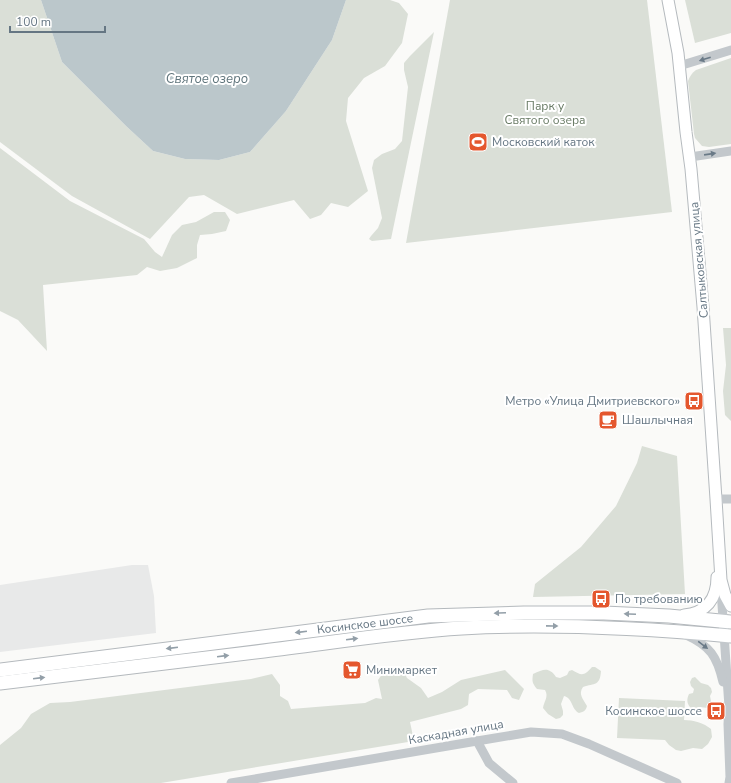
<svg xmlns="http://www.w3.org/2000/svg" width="731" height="783" font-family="'Nunito Sans',sans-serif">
<rect width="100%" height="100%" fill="#fafaf8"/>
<path fill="#e8e9e9" d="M132,565H148L154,596L156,633L0,652V585Z"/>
<g fill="#dadfd7">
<path d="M0,0H41L62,62L126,126L153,151L185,159L219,160L250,152L286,111L332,40L346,0H390L399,3L408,14L402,43L385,66L364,78L348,98L346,121L368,191L348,207L331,203L321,215L310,219L294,200L237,214L204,195L189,197L150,239L72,196L0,142Z"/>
<path d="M450,0H647L672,212L406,243Z"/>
<path d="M685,0H731V33L695,43Z"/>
<path d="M434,32L391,239L372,241L369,239L371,236L378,228L382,218L372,168L374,160L382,154L395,149L402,141L408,87L404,70V63L410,56Z"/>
<path d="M731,58V144L709,147L702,146L695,138L694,134L688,81C690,76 692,73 696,70Z"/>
<path d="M0,148L70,201L144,239L155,252L162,257L172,235L182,225L196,222L214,212H225L230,220L226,231L212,234L200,235L197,245V258L177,268L160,271L147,267L137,275L43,285L47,351L18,320L0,311Z"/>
<path d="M723,328H731V421L725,415L723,391L726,365Z"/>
<path d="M642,446L677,456L685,594L533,597L535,584L581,547L616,506L637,463Z"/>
<path d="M396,667L403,670L407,678L421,688L428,698L442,692L461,680L505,670L524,689L519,700L512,698L507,690L478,689L469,694L468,705L461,709L410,722L414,741L161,783H0V745L21,728L31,714L50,703L70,702L251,679L272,674L280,685V696L288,701L291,709L365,703L376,698L382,699L378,680L385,670Z"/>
<path d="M592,667H595L601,671C600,686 595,683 583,687C578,694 583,699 587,706C586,710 584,712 579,713C571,709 573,698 564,696L561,704L563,711V715L560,718L556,719L548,714L543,708C544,701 549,697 545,690L537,689C532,683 532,681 533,674C544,669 549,667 556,677L560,678L567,675L569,671L572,670C582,676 584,676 592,667Z"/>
<path d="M695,677L701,683L708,685L711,688L712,692L710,696L712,706L708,708L700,707L692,709C687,705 686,700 689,694L693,693L694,689L691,686L690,682L692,678Z"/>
<path d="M619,698L685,701L684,720C693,720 704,723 711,729L712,737L708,744L702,749L693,748L681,751L676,750L669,745L665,740L617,738Z"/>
</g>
<path fill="#bbc7cb" d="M41,0H346L332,40L286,111L250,152L219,160L185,159L153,151L126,126L62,62Z"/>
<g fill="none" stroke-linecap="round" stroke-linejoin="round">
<g stroke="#b5babe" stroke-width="13">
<g id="major">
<path d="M668,0L678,53L686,132L691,169L703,307L716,499L721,580L725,595L731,606"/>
<path d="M684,615C706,613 717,599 717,577"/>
</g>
</g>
<g stroke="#b4b9bd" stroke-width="15">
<g id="highway">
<path d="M0,670L428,616L524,613H604L669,616L731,622"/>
<path d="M0,683C88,672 176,662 264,651C330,643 396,632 462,628C552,623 642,628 731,636"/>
</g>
</g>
<g stroke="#c3c8cc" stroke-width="9">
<path d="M679,66L731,50"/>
<path d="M690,157L731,151"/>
<path d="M716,499H731"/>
<path d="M721,590L729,707L728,724L730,777L729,783"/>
<path d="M686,635C710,646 717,656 723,682"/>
<path d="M477,741L489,763L513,783"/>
<path d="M231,783L477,741L531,732L562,734L589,744L677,783"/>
</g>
<use href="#major" stroke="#fff" stroke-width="11"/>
<use href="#highway" stroke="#fff" stroke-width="13"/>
</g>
<defs><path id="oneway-solid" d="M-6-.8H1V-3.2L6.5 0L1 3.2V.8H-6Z"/></defs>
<g fill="#6a7a87">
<use href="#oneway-solid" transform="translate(705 59) rotate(162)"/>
<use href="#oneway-solid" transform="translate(710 154) rotate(-8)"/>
<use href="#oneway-solid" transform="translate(703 645) rotate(37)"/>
</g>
<g fill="#939fa8">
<use href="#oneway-solid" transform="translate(500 613) rotate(178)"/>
<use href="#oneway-solid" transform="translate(630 614) rotate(-178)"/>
<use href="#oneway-solid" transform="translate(552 626) rotate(1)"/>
<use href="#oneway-solid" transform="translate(301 632) rotate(173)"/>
<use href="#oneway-solid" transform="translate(352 639) rotate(-7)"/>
<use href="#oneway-solid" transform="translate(172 648) rotate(173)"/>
<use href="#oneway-solid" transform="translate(223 656) rotate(-7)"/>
<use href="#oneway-solid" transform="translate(39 678) rotate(-7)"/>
</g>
<defs>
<g id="stadium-square" transform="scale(1)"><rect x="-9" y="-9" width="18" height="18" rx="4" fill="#e4572e" stroke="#fff"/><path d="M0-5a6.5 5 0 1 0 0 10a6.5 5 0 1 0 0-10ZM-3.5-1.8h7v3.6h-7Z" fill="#fff"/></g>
<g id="bus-square" transform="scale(1)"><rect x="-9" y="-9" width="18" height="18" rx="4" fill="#e4572e" stroke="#fff"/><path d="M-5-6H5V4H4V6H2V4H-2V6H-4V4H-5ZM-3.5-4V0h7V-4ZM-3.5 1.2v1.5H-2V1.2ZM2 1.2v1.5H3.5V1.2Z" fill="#fff"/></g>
<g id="cafe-square" transform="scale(1)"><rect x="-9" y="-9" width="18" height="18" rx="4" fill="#e4572e" stroke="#fff"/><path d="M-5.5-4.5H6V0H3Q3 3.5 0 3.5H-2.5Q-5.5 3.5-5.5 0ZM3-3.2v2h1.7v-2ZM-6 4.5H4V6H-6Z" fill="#fff"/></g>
<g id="supermarket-square" transform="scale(1)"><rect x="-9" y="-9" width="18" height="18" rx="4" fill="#e4572e" stroke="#fff"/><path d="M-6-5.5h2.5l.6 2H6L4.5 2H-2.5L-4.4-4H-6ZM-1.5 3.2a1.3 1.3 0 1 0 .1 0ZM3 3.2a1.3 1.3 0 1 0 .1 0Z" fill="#fff"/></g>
</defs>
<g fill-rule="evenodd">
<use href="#stadium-square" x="478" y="142"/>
<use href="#bus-square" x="694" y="401"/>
<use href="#cafe-square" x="608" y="420"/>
<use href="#bus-square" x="601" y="599"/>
<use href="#supermarket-square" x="352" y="670"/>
<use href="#bus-square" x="716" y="711"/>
</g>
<g text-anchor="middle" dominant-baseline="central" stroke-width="4" stroke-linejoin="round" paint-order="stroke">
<g font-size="12" fill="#687a64" stroke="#fff">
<text x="545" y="106">Парк у<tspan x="545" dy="14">Святого озера</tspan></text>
</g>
<g font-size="12" fill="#657683" stroke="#fff" text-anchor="start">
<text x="492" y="142">Московский каток</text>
<text x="680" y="401" text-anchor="end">Метро «Улица Дмитриевского»</text>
<text x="622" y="420">Шашлычная</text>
<text x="615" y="599">По требованию</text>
<text x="366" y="670">Минимаркет</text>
<text x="702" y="711" text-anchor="end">Косинское шоссе</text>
</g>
<g font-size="12" fill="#657683" stroke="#fff">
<text transform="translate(699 260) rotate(-95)">Салтыковская улица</text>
<text transform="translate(365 624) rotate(-7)">Косинское шоссе</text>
<text transform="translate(456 732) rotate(-10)">Каскадная улица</text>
</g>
<g font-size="13" font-style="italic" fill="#60757c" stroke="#fff">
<text x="207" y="79">Святое озеро</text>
</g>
</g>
<path d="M10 26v6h95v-6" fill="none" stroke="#657683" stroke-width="2"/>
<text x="16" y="26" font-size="12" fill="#657683" stroke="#ffffff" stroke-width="3" paint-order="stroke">100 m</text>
</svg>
